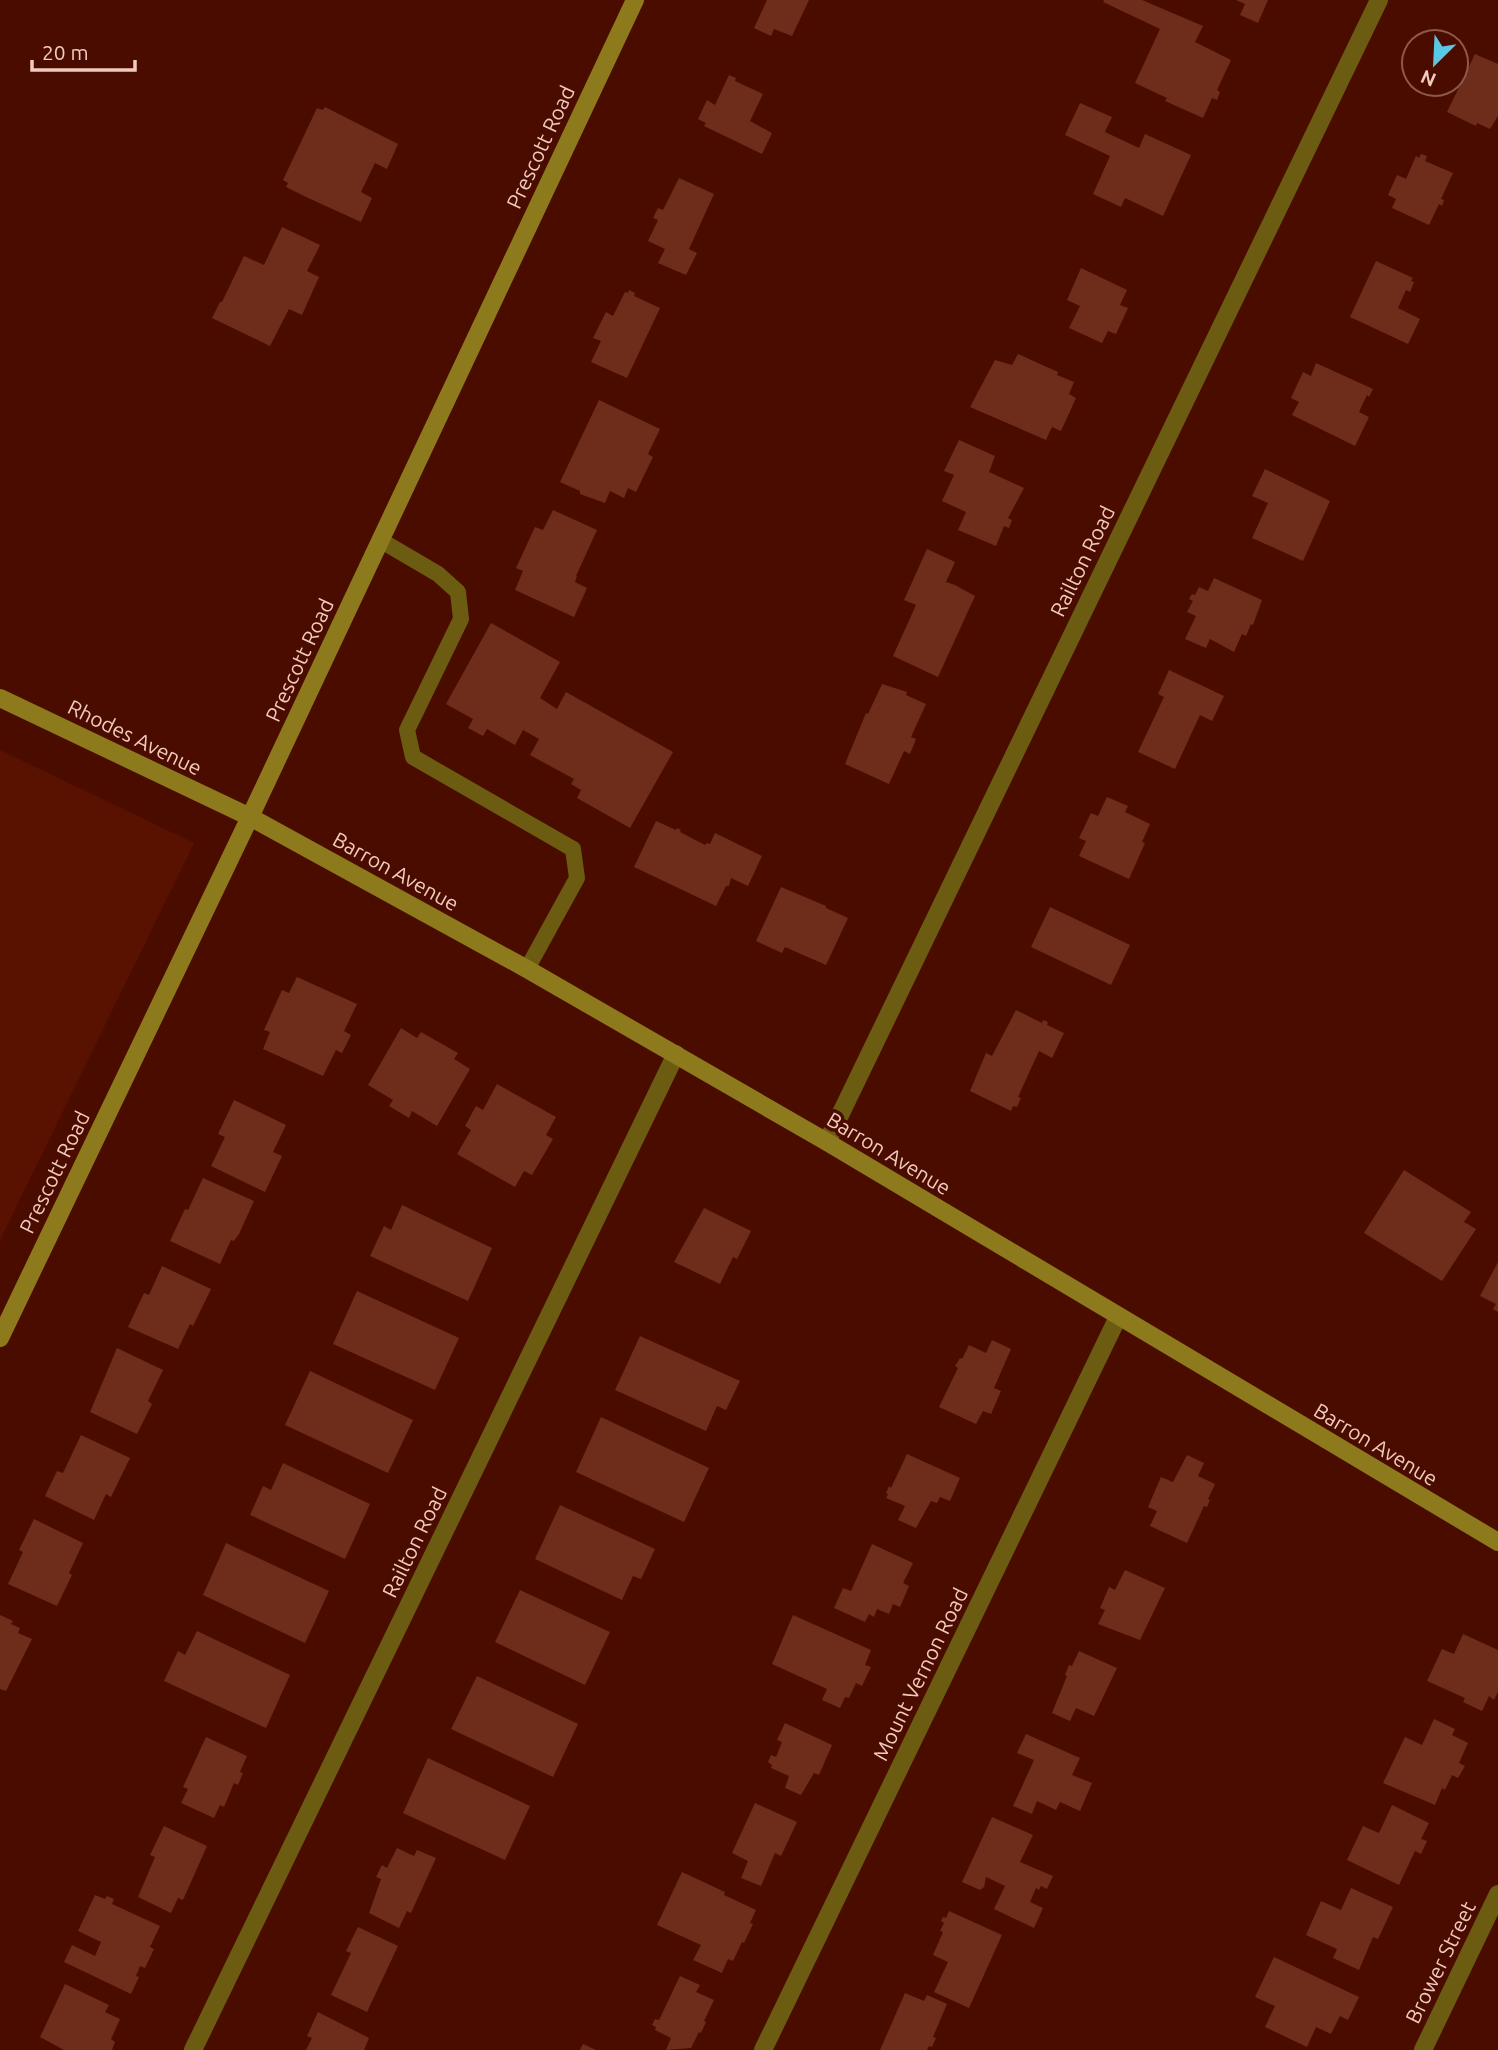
<svg xmlns="http://www.w3.org/2000/svg" width="1498" height="2050" font-family="Ubuntu,sans-serif">
<rect width="100%" height="100%" fill="#4b0c00"/>
<path fill="#591200" d="M0,750L194,843L0,1240Z"/>
<g fill="#6e2d1a">
<path d="M767,0H809L792,36L774,29L771,36L754,28Z"/>
<path d="M1104,0H1142L1203,26L1195,42L1231,60L1217,90L1220,92L1217,100L1212,98L1203,118L1165,101L1167,98L1135,83L1160,29L1103,2Z"/>
<path d="M1236,0H1268L1258,23L1240,15L1245,4Z"/>
<path d="M1475,54L1498,64V116L1490,129L1477,123L1476,126L1447,112L1461,83L1456,80V75L1459,70L1466,73Z"/>
<path d="M729,75L736,78L735,81L763,94L750,121L772,133L762,154L704,126L706,123L698,119L707,100L715,105Z"/>
<path d="M1080,103L1112,117L1105,132L1139,148L1145,134L1191,155L1163,216L1125,198L1121,207L1093,194L1110,156L1065,135Z"/>
<path d="M325,107L398,144L387,169L375,163L361,192L372,198L361,222L306,197L286,187L288,183L283,180L317,108L323,110Z"/>
<path d="M1421,154L1427,156L1425,161L1453,173L1441,199L1444,200L1442,206L1439,204L1429,225L1392,208L1396,199L1388,195L1397,175L1406,179L1416,156L1419,158Z"/>
<path d="M679,178L714,194L689,249L697,253L686,275L658,263L665,249L648,241L658,220L653,218L658,208L663,210Z"/>
<path d="M282,227L320,245L307,271L319,277L302,315L289,309L270,346L212,318L220,302H222L244,256L264,265Z"/>
<path d="M1376,261L1413,278L1411,281L1414,282L1410,292L1406,290L1398,308L1420,319L1408,344L1350,317Z"/>
<path d="M1081,268L1127,290L1120,305L1128,308L1116,334L1108,331L1102,343L1069,328L1080,306L1067,300Z"/>
<path d="M629,290L635,293L634,296L660,308L627,378L591,362L601,341L593,338L606,312L613,316L625,292L628,293Z"/>
<path d="M1018,354L1058,372L1057,375L1074,382L1069,394L1076,398L1061,431L1052,427L1046,440L970,407L995,360L1012,365Z"/>
<path d="M1316,363L1373,389L1369,397L1367,395L1359,412L1369,417L1355,446L1292,415L1299,402L1291,398L1303,372L1311,376Z"/>
<path d="M599,400L660,429L648,454L653,457L636,492L628,488L624,498L610,491L605,503L580,494V491L560,482Z"/>
<path d="M959,440L995,456L989,472L1024,488L1008,518L1012,520L1009,528L1004,526L996,546L958,530L966,512L942,501L954,475L944,471Z"/>
<path d="M1265,469L1330,501L1303,561L1252,538L1268,503L1252,496Z"/>
<path d="M553,510L597,530L576,576H577L575,582L587,588L574,617L515,590L523,571L516,568L535,527L543,530Z"/>
<path d="M927,549L955,562L946,582L955,585L975,596L938,677L893,656L916,605L904,600Z"/>
<path d="M1214,578L1262,600L1253,625L1251,624L1246,636L1242,634L1234,652L1210,639L1206,648L1185,639L1196,616L1187,612L1193,601L1189,599L1192,594L1195,595L1199,587L1208,591Z"/>
<path d="M491,623L560,662L540,698L557,709L566,692L673,752L630,828L577,798L581,790L571,784L574,779L530,755L539,739L523,730L515,745L487,729L483,736L468,728L473,719L446,704Z"/>
<path d="M1169,670L1224,696L1212,721L1200,715L1175,769L1138,752L1164,697L1158,694Z"/>
<path d="M882,684L907,692L906,695L926,704L911,737L916,739L910,754L904,751L889,784L845,764L866,713L868,714Z"/>
<path d="M1107,797L1128,806L1125,812L1150,824L1142,842L1145,843L1129,879L1079,856L1086,841L1079,838L1091,813L1098,816Z"/>
<path d="M656,821L676,830L677,828L681,830L680,832L705,845L707,843L710,844L715,833L762,856L748,886L731,878L729,886H726L716,906L634,867Z"/>
<path d="M781,887L826,906V908L848,918L826,965L785,947L782,953L756,941Z"/>
<path d="M1050,907L1130,945L1111,985L1031,947Z"/>
<path d="M297,977L357,1004L344,1031L351,1035L342,1053L336,1050L323,1076L263,1049L270,1032L264,1030L282,990L289,993Z"/>
<path d="M1016,1010L1042,1023L1043,1020L1048,1022L1047,1025L1064,1033L1052,1058L1039,1051L1018,1097L1021,1098L1017,1107L1013,1106L1011,1111L970,1091L986,1053L992,1056Z"/>
<path d="M401,1028L417,1038L421,1032L458,1053L454,1059L470,1069L437,1126L412,1111L409,1118L389,1106L393,1100L368,1085Z"/>
<path d="M497,1084L556,1117L546,1135L553,1139L532,1175L524,1171L515,1187L457,1154L471,1130L465,1126L476,1106L483,1110Z"/>
<path d="M234,1100L286,1125L273,1152L282,1156L265,1192L211,1166L225,1137L218,1134Z"/>
<path d="M1404,1170L1471,1212L1464,1222L1476,1229L1442,1281L1364,1233Z"/>
<path d="M203,1178L254,1201L239,1234L234,1241L231,1240L220,1264L170,1241L185,1209L188,1210Z"/>
<path d="M402,1205L492,1248L468,1301L370,1256L384,1226L391,1230Z"/>
<path d="M704,1208L751,1231L737,1259L733,1257L720,1284L674,1262Z"/>
<path d="M1498,1262V1312L1493,1309L1496,1304L1480,1296Z"/>
<path d="M162,1266L211,1289L193,1326L190,1324L178,1349L128,1327L144,1293L149,1295Z"/>
<path d="M357,1291L459,1338L435,1390L333,1344Z"/>
<path d="M640,1336L740,1381L726,1410L717,1406L706,1431L615,1390Z"/>
<path d="M992,1340L1011,1349L994,1388L1001,1391L991,1414L983,1411L976,1424L939,1407L958,1368L955,1366L960,1358L962,1359L969,1345L986,1353Z"/>
<path d="M117,1348L163,1370L148,1401L152,1404L137,1434L90,1412Z"/>
<path d="M310,1371L413,1420L388,1473L285,1425Z"/>
<path d="M601,1417L709,1468L684,1522L576,1472Z"/>
<path d="M81,1435L130,1458L111,1497L106,1494L94,1520L45,1496L57,1471L63,1473Z"/>
<path d="M907,1454L960,1478L950,1501L940,1497L937,1503L931,1501L916,1528L898,1520L905,1506L886,1498L888,1494L886,1493L889,1486L891,1488Z"/>
<path d="M1187,1455L1204,1463L1198,1476L1215,1484L1208,1499L1210,1500L1207,1507L1204,1506L1187,1543L1150,1526L1157,1511L1148,1507L1161,1477L1173,1482Z"/>
<path d="M283,1463L370,1504L345,1559L250,1515L263,1486L271,1490Z"/>
<path d="M560,1505L655,1549L641,1579L633,1576L622,1600L535,1559Z"/>
<path d="M34,1519L83,1543L69,1573L72,1575L57,1606L8,1584L23,1552L19,1550Z"/>
<path d="M226,1543L329,1591L305,1643L203,1595Z"/>
<path d="M872,1544L913,1563L903,1583L909,1586L900,1607L893,1604L889,1614L877,1609L874,1617L869,1614L865,1622L834,1608L843,1588L851,1591Z"/>
<path d="M1125,1570L1165,1588L1140,1640L1098,1624L1105,1610L1100,1608L1109,1587L1115,1590Z"/>
<path d="M520,1590L610,1632L585,1685L495,1642Z"/>
<path d="M0,1615L13,1621L11,1624L20,1628L18,1633L32,1639L6,1691L0,1689Z"/>
<path d="M793,1615L871,1650L865,1665L871,1667L862,1686L856,1683L849,1698L845,1697L840,1708L822,1700L827,1689L772,1664Z"/>
<path d="M197,1631L290,1675L266,1728L164,1681L178,1651L185,1655Z"/>
<path d="M1463,1634L1498,1650V1692L1494,1700L1489,1696L1482,1711L1463,1702L1465,1698L1427,1681L1442,1649L1454,1654Z"/>
<path d="M1079,1651L1117,1668L1094,1716L1076,1708L1070,1721L1052,1713L1067,1676L1065,1675L1069,1665L1072,1666Z"/>
<path d="M477,1676L578,1724L553,1777L451,1729Z"/>
<path d="M1434,1719L1455,1729L1452,1735L1468,1743L1459,1763L1465,1766L1458,1778L1452,1775L1445,1790L1442,1788L1435,1805L1383,1783L1405,1737L1422,1745Z"/>
<path d="M785,1723L832,1745L819,1775L814,1773L801,1795L785,1788L789,1776L771,1768L772,1765L768,1762L771,1755L776,1757L782,1742L777,1740Z"/>
<path d="M1026,1734L1080,1758L1072,1775L1092,1783L1080,1811L1060,1802L1056,1810L1037,1801L1032,1814L1013,1806L1034,1760L1017,1753Z"/>
<path d="M206,1737L247,1756L240,1772L243,1773L238,1785L234,1783L224,1807L220,1805L214,1818L181,1803L188,1789L183,1787Z"/>
<path d="M428,1758L530,1806L505,1860L403,1813Z"/>
<path d="M755,1803L797,1822L781,1856L775,1853L761,1886L741,1878L748,1861L732,1853Z"/>
<path d="M1392,1805L1429,1823L1421,1839L1427,1841L1421,1854L1415,1851L1399,1885L1347,1860L1363,1826L1379,1833Z"/>
<path d="M992,1817L1033,1835L1020,1862L1053,1876L1047,1889L1041,1886L1039,1890L1036,1888L1030,1902L1043,1908L1034,1928L994,1909L1005,1886L986,1877L984,1887L980,1890L962,1882Z"/>
<path d="M164,1826L207,1846L183,1900L178,1898L171,1913L138,1897L155,1857L150,1855Z"/>
<path d="M397,1848L414,1856L417,1850L436,1858L411,1913L407,1911L399,1928L369,1913L381,1879L376,1877L382,1865L387,1868Z"/>
<path d="M682,1872L725,1892L724,1895L756,1910L750,1923L753,1924L744,1943L742,1942L733,1961L728,1959L722,1973L693,1960L701,1945L657,1925Z"/>
<path d="M1351,1888L1393,1907L1378,1939L1373,1937L1359,1970L1333,1958L1337,1949L1306,1935L1321,1901L1341,1910Z"/>
<path d="M95,1895L105,1899L107,1896L114,1899L112,1904L160,1926L150,1947L154,1949L145,1968L140,1966L136,1976L139,1977L131,1994L64,1962L72,1945L95,1956L101,1942L78,1931Z"/>
<path d="M949,1911L1002,1935L969,2008L934,1992L948,1962L933,1955L943,1932L940,1931L944,1923L941,1921L943,1917L946,1918Z"/>
<path d="M358,1927L398,1946L367,2012L331,1995L351,1953L346,1951Z"/>
<path d="M1274,1957L1359,1997L1348,2020L1340,2016L1331,2034L1316,2027L1307,2047L1265,2027L1275,2006L1255,1997Z"/>
<path d="M680,1976L700,1985L696,1992L714,2000L704,2021L706,2022L701,2033L699,2032L691,2048L666,2050L671,2038L655,2030L656,2027L652,2025L655,2019L659,2020Z"/>
<path d="M65,1984L109,2005L105,2012L120,2019L111,2039L115,2042L112,2050H64L40,2037Z"/>
<path d="M905,1993L924,2001L927,1995L947,2004L933,2037L936,2038L932,2047L929,2046L927,2050H880Z"/>
<path d="M318,2012L369,2038L364,2050H306L312,2038L307,2036Z"/>
<path d="M583,2044L596,2050H580Z"/>
</g>
<g fill="none" stroke-linecap="round" stroke-linejoin="round">
<path stroke="#6b5c12" stroke-width="16" d="M380,540L438,574L458,592L461,619L407,730L413,757L573,849L577,878L527,969"/>
<g stroke="#6b5c12" stroke-width="18">
<path d="M827,1142L1379,0"/>
<path d="M193,2050L676,1054"/>
<path d="M763,2050L1118,1317"/>
<path d="M1423,2050L1498,1894"/>
</g>
<g stroke="#8d7a1d" stroke-width="18">
<path d="M0,698L250,817L527,969L827,1142L1498,1542"/>
<path d="M0,1338L250,817L635,0"/>
</g>
</g>
<g text-anchor="middle" dominant-baseline="central" stroke-width="7" stroke-linejoin="round" paint-order="stroke">
<g font-size="21" fill="#f2cabe" stroke="#4b0c00">
<text transform="translate(540 147) rotate(-65)">Prescott Road</text>
<text transform="translate(1082 561) rotate(-64)">Railton Road</text>
<text transform="translate(299 660) rotate(-65)">Prescott Road</text>
<text transform="translate(135 737) rotate(26)">Rhodes Avenue</text>
<text transform="translate(396 871) rotate(29)">Barron Avenue</text>
<text transform="translate(889 1153) rotate(31)">Barron Avenue</text>
<text transform="translate(54 1172) rotate(-64)">Prescott Road</text>
<text transform="translate(1376 1444) rotate(31)">Barron Avenue</text>
<text transform="translate(414 1542) rotate(-64)">Railton Road</text>
<text transform="translate(920 1674) rotate(-64)">Mount Vernon Road</text>
<text transform="translate(1440 1962) rotate(-64)">Brower Street</text>
</g>
</g>
<g transform="translate(1435 63) rotate(204)"><circle r="33" fill="#4b0c00" stroke="#8e584c" stroke-width="2"/>
<path d="M0-5L12 26L0 18L-12 26Z" fill="#59c8e4"/>
<text y="-10" font-size="19" font-weight="bold" text-anchor="middle" fill="#f2cabe">N</text>
</g>
<path d="M32 60v10h103v-10" fill="none" stroke="#f2cabe" stroke-width="3.5"/>
<text x="42" y="60" font-size="21" fill="#f2cabe" stroke="#4b0c00" stroke-width="5" paint-order="stroke">20 m</text>
</svg>
